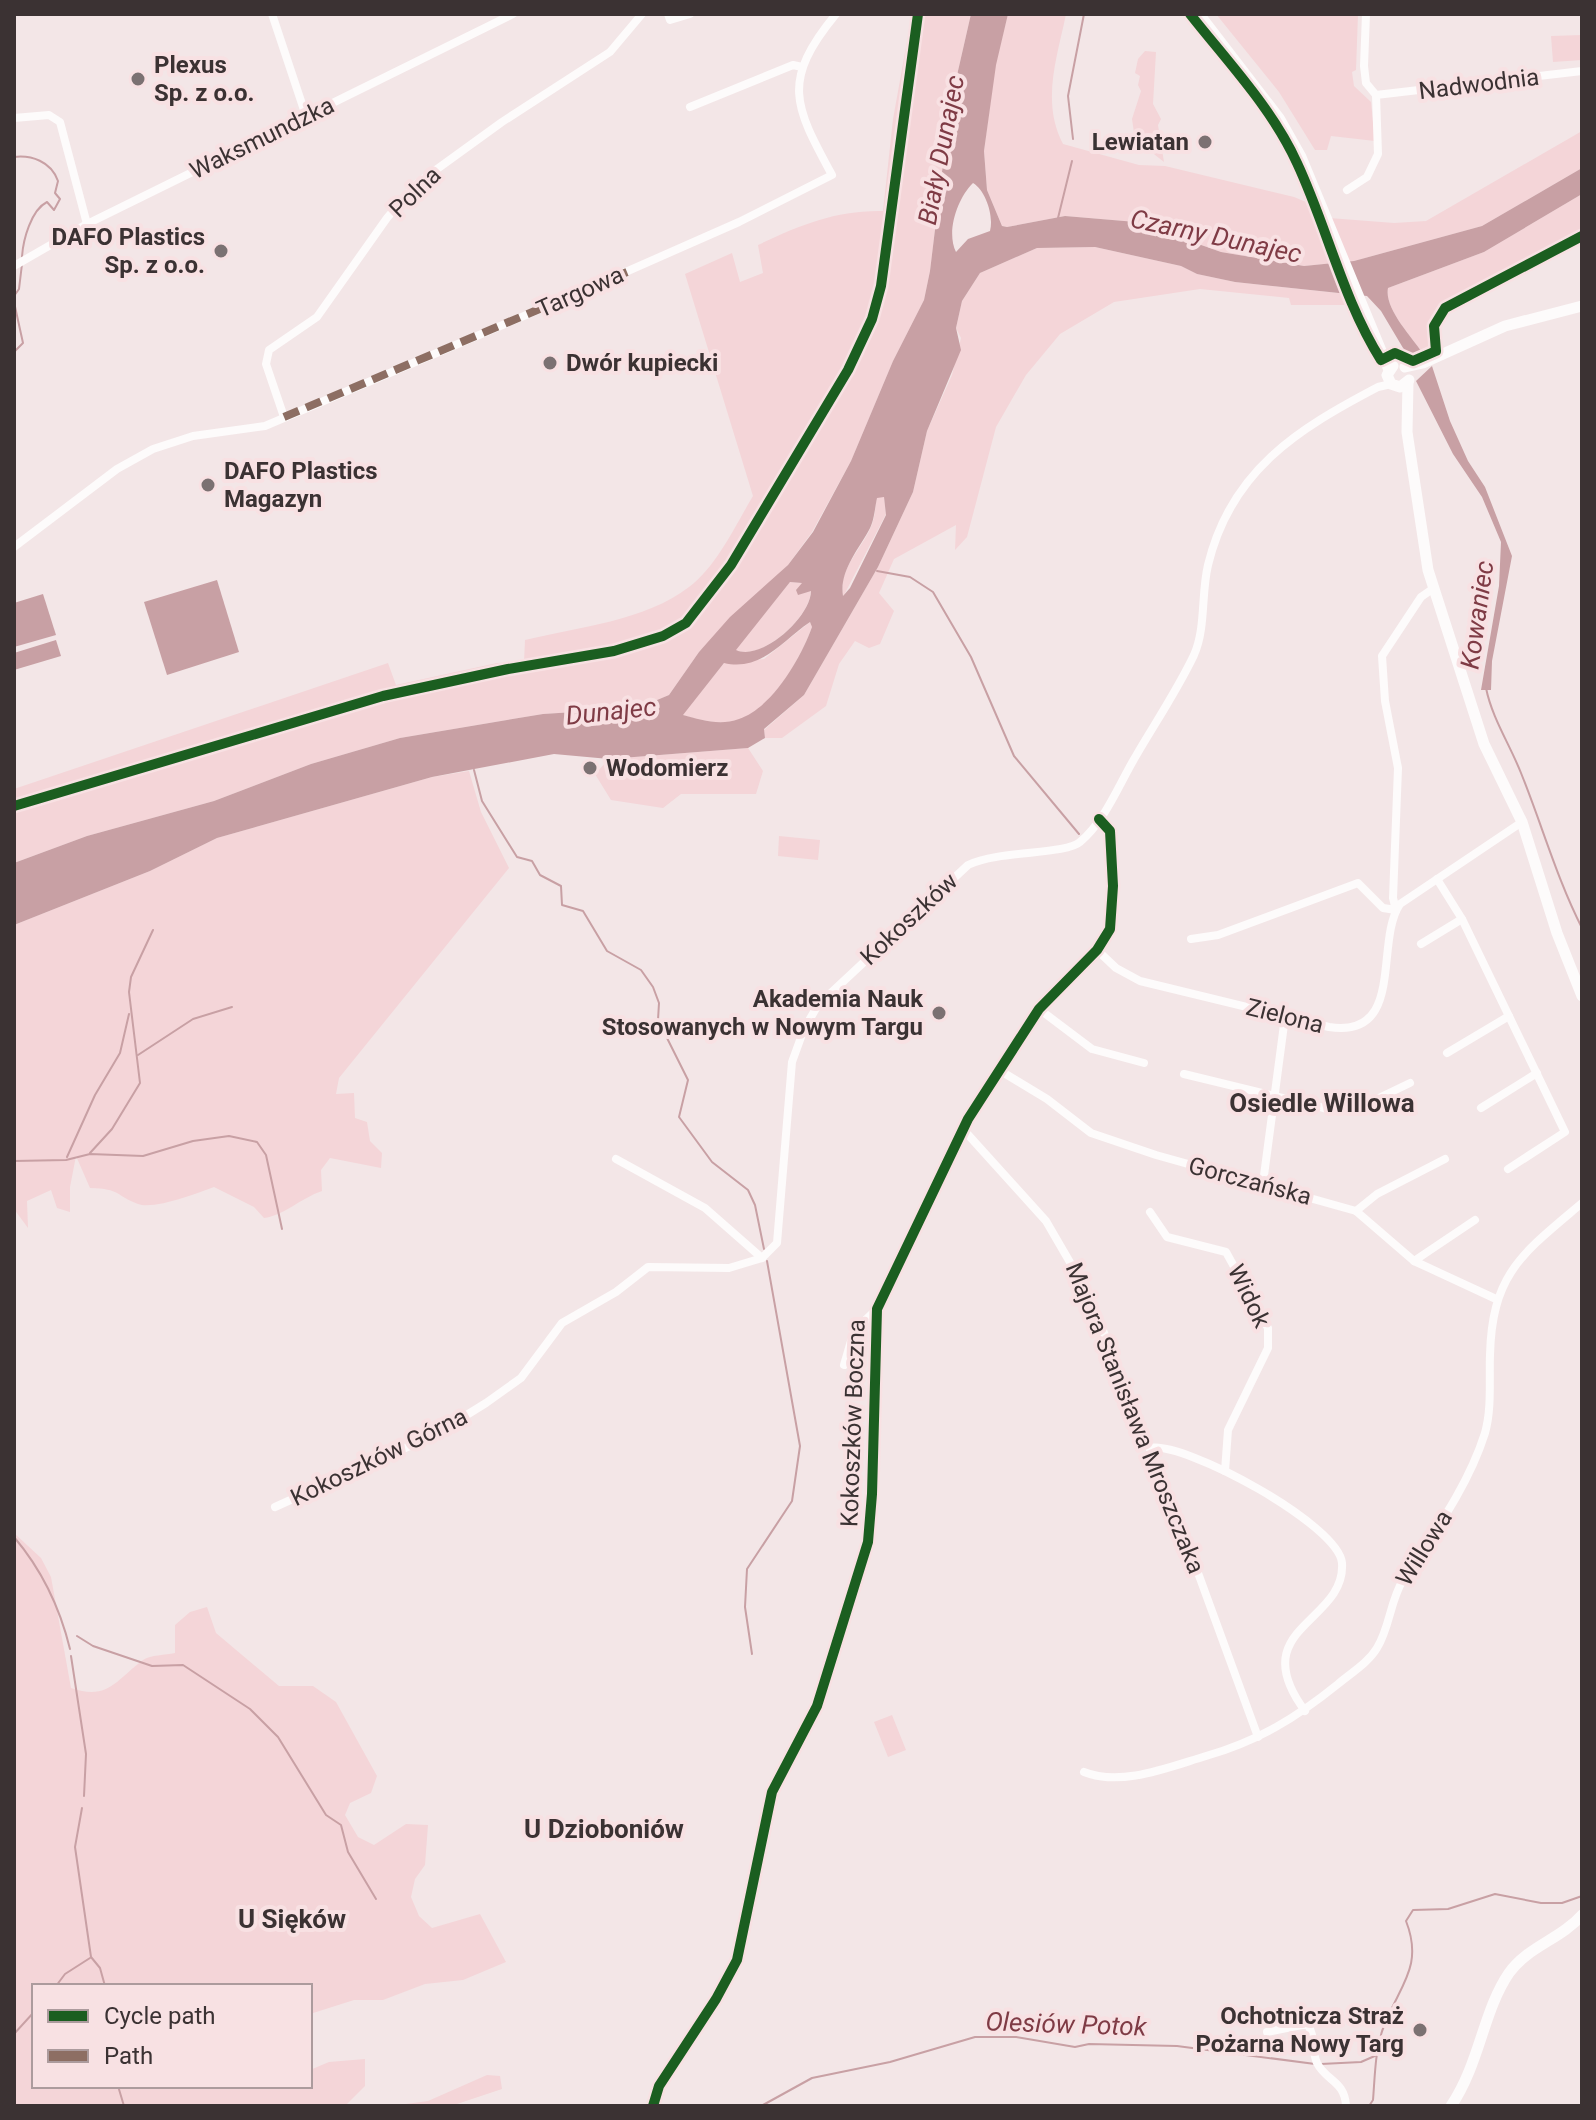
<svg xmlns="http://www.w3.org/2000/svg" width="1596" height="2120" font-family="Roboto,sans-serif">
<rect width="100%" height="100%" fill="#f3e6e7"/>
<g fill="#f4d5d8">
<path d="M912,14H971L950,106L930,271L924,300L893,361L851,461L812,532L788,565L699,652L669,695L638,708L543,714L400,738L311,764L214,801L87,836L14,863V789L388,663L396,685L497,663L524,662L525,640C578,627 645,621 689,587C717,566 735,526 753,496L685,274L732,253L740,282L763,273L758,245C800,225 836,210 883,211L893,119Z"/>
<path d="M1008,14H1066C1057,58 1041,102 1063,144L1139,165L1165,166L1294,197L1311,204L1316,217L1394,223L1426,221L1582,131V168L1482,226L1354,261L1304,266L1221,252L1136,222L1065,216L1007,227L1002,226L987,190L984,151L995,66Z"/>
<path d="M1216,14H1358L1356,70L1352,72L1354,86L1371,102L1375,141L1331,136L1327,150H1315L1279,92Z"/>
<path d="M1582,35V60L1553,62L1551,36Z"/>
<path d="M1145,51L1156,52L1153,104L1161,119L1158,125L1164,162L1135,139L1132,119L1141,91L1138,85L1140,76L1135,73L1138,59Z"/>
<path d="M1582,194V234L1447,304L1432,319V348L1422,352C1411,336 1384,308 1388,288L1484,252Z"/>
<path d="M1095,247L1181,266L1197,274L1235,282L1347,294L1352,305H1291L1289,298L1200,289L1114,302L1060,334L1026,375L996,427L967,537L955,550L956,525L894,559L879,593L894,611L880,644L869,648L855,641L839,664L826,706L782,738H765L764,730L804,695L878,567L913,492L927,431L952,375L961,338L956,328L962,301L980,273L1037,248Z"/>
<path d="M884,496L886,514L843,597C838,570 860,551 870,529C875,520 875,507 877,497Z"/>
<path d="M790,582L803,583L811,590C811,617 761,662 735,650Z"/>
<path d="M810,622L812,627C801,658 772,709 739,720C720,726 700,720 682,715L724,663L764,659Z"/>
<path d="M748,748L763,771L756,794H681L663,808L611,800L595,774L609,759Z"/>
<path d="M469,771L481,812L509,868L339,1078L336,1094L354,1093L355,1118L367,1122L370,1141L382,1153L381,1168L330,1158L321,1170L322,1191C301,1198 283,1216 264,1218L254,1207L214,1187C198,1193 154,1210 138,1204C114,1195 122,1189 90,1188L76,1156L70,1187V1212L57,1208L51,1190L27,1201L28,1228L14,1209V925L150,871L217,838L432,777Z"/>
<path d="M779,836L820,840L818,860L778,856Z"/>
<path d="M14,1533L41,1558L51,1577L71,1688C108,1701 116,1680 143,1660C151,1655 165,1655 175,1653V1625L190,1612L207,1607L216,1633L279,1686H313L336,1702L377,1776L371,1793L350,1803L345,1815L358,1837L374,1845L406,1824L428,1825L425,1865L415,1879L411,1897L419,1916L432,1928L480,1914L506,1962L463,1980L425,1984L383,2000H354L310,2014V1986H34V2086H310V2070L329,2062L365,2059V2086L345,2106H14Z"/>
<path d="M892,1715L906,1750L888,1757L874,1722Z"/>
<path d="M487,2075L500,2076L502,2089L451,2106H391L428,2101Z"/>
</g>
<g fill="#c8a0a4" fill-rule="evenodd">
<path d="M971,14H1008L996,65L984,151L987,190L1002,226L1007,227L1065,216L1136,222L1221,252L1304,266L1354,261L1482,226L1582,168V194L1484,252L1388,288C1384,308 1411,336 1422,352L1409,358L1381,311L1367,296L1235,282L1197,274L1181,266L1095,247L1037,248L980,273L962,301L956,328L961,350L927,431L913,492L878,567L804,695L764,729L765,738L748,748L609,759L554,754L432,777L217,838L150,871L14,925V863L87,836L214,801L311,764L400,738L543,714L638,708L669,695L699,652L730,617L788,565L813,532L851,461L893,361L924,300L930,271L950,106ZM973,183C986,191 994,216 990,231L968,239L956,252C946,232 957,199 973,183ZM884,497L886,515L850,588L843,596C839,572 858,550 869,530C874,522 875,507 877,498ZM790,582L802,583L796,590L798,595L811,591C811,617 761,662 736,650ZM810,622L812,627C801,658 772,708 739,719C720,726 701,720 683,715L724,663C761,672 783,640 810,622Z"/>
<path d="M1432,366L1450,421L1468,461L1485,487L1512,556L1492,661L1491,690H1481L1499,586L1501,542L1482,497L1453,454L1416,381Z"/>
<path d="M217,580L239,652L167,675L144,602Z"/>
<path d="M43,594L56,635L14,647V603Z"/>
<path d="M56,640L61,656L14,670V653Z"/>
</g>
<g fill="none" stroke-linecap="round" stroke-linejoin="round">
<g stroke="#c8a0a4" stroke-width="2">
<path d="M1073,139L1068,96L1084,14"/>
<path d="M14,157C31,155 51,161 58,181L55,193L60,199L54,210L47,202C31,210 23,240 22,257"/>
<path d="M1058,218L1072,161"/>
<path d="M14,296L19,289L22,264"/>
<path d="M14,302L23,343L14,352"/>
<path d="M877,571L910,577L933,592L971,657L1014,756L1079,834"/>
<path d="M1486,688C1492,718 1510,745 1521,773C1542,825 1557,879 1582,928"/>
<path d="M474,770L482,801L517,857L532,861L540,875L561,886L562,905L583,911L607,951L641,970L653,987L659,1003L658,1020L688,1080L679,1117L712,1162L748,1190L755,1205L764,1249"/>
<path d="M138,1055L193,1019L232,1007"/>
<path d="M90,1153L112,1129L140,1083L129,992L131,977L153,930"/>
<path d="M67,1157L95,1095L120,1053L129,1014"/>
<path d="M14,1161L66,1160L90,1154L143,1156L193,1141L229,1136L257,1142L266,1155L282,1229"/>
<path d="M14,1537C42,1570 60,1608 70,1649"/>
<path d="M77,1636L93,1646L152,1666L183,1665L250,1709L278,1737L326,1815L341,1825L348,1852L376,1899"/>
<path d="M752,1654L745,1607L747,1569L792,1501L800,1446L767,1261"/>
<path d="M71,1656L86,1754L84,1796"/>
<path d="M82,1808L75,1847L91,1957L100,1968L105,1986"/>
<path d="M56,1986L65,1974L90,1958"/>
<path d="M14,2034L34,2012"/>
<path d="M1321,2064L1361,2062L1377,2055"/>
<path d="M118,2086L124,2106"/>
<path d="M763,2105L812,2078L890,2062L975,2037H1016L1075,2047L1089,2044L1177,2046L1315,2064"/>
<path d="M1369,2106L1373,2100C1375,2076 1375,2048 1384,2026C1399,1986 1424,1967 1406,1921L1413,1910L1448,1909L1495,1894L1541,1903H1562L1582,1896"/>
</g>
<g stroke="#fdfbfb" stroke-width="8">
<path d="M272,14L306,116"/>
<path d="M668,14L670,20L690,14"/>
<path d="M1376,95L1582,71"/>
<path d="M690,107L793,65L802,67"/>
<path d="M14,118L49,115L60,122L87,224"/>
<path d="M1347,190L1367,177L1378,154L1376,95L1366,83L1364,66L1366,14"/>
<path d="M14,266L87,224L513,14"/>
<path d="M284,417L266,364L269,350L317,317L387,218L415,185L502,122L610,52L642,14"/>
<path d="M14,547L117,469L153,449L193,436L265,426L578,293L739,222L832,175C794,105 781,81 836,14"/>
<path d="M1437,879L1462,919L1565,1132L1508,1169"/>
<path d="M1396,910L1393,898L1398,768L1385,701L1382,656L1421,597L1434,588"/>
<path d="M1191,939L1218,935L1358,883L1383,908L1396,910"/>
<path d="M1421,944L1462,919"/>
<path d="M1097,950L1116,968L1140,981L1329,1027C1406,1039 1374,942 1400,904L1522,822"/>
<path d="M1039,1009L1092,1049L1144,1063"/>
<path d="M1447,1053L1509,1016"/>
<path d="M999,1070L1047,1099L1091,1133L1156,1155L1356,1211L1414,1261L1496,1299"/>
<path d="M1184,1074L1332,1110L1358,1108L1410,1083"/>
<path d="M1481,1108L1537,1073"/>
<path d="M962,1128L1046,1221L1089,1295L1186,1540L1258,1737"/>
<path d="M616,1159L705,1208L762,1258L777,1243L792,1062L804,1029L818,1005L968,865C999,850 1065,855 1080,842C1104,822 1118,787 1133,761C1153,726 1177,691 1194,655C1206,628 1201,594 1208,565C1231,470 1298,429 1378,387L1391,384"/>
<path d="M1263,1183L1285,1017"/>
<path d="M1356,1211L1377,1194L1445,1159"/>
<path d="M1150,1212L1167,1237L1226,1252L1268,1328V1348L1228,1430L1225,1471"/>
<path d="M1414,1261L1475,1220"/>
<path d="M844,1365L854,1331L877,1309"/>
<path d="M1150,1448C1185,1441 1339,1525 1342,1563C1346,1623 1243,1627 1305,1711"/>
<path d="M275,1507L436,1434L486,1403L521,1378L562,1323L616,1292L648,1267L729,1268L762,1258"/>
<path d="M1084,1772C1121,1787 1169,1767 1206,1756C1258,1741 1296,1718 1338,1684C1351,1673 1368,1663 1377,1648C1390,1627 1390,1601 1403,1580C1433,1534 1468,1487 1485,1433C1492,1408 1489,1381 1490,1355C1492,1273 1523,1253 1582,1203"/>
<path d="M1267,2032L1307,2024C1316,2035 1311,2050 1317,2063C1326,2081 1345,2081 1346,2106"/>
<path d="M653,2106L659,2086L716,1999L737,1960L772,1792L817,1706L868,1542L872,1494L877,1309L968,1119L1039,1009L1097,950L1110,929L1113,886L1110,831L1099,819"/>
</g>
<g stroke="#fdfbfb" stroke-width="11">
<path d="M1199,14L1279,118L1301,157L1389,370"/>
<path d="M1393,366L1387,375L1391,384L1400,387L1409,380"/>
<path d="M1405,367L1423,363L1505,326L1582,306"/>
<path d="M1408,382L1407,432L1428,570L1484,744L1522,822L1557,933L1582,996"/>
<path d="M1451,2106C1480,2063 1483,2011 1509,1973C1527,1947 1561,1939 1582,1915"/>
</g>
<path stroke="#8d6e63" stroke-width="8" stroke-dasharray="16 8" stroke-linecap="butt" d="M284,417L627,272"/>
<g stroke="#f8e1e3" stroke-width="15">
<g id="cycleway">
<path d="M1190,14C1227,61 1272,108 1297,163C1327,227 1343,300 1381,360L1395,353L1413,361L1436,351L1434,326L1445,308L1582,236"/>
<path d="M14,806L383,696L508,669L614,651L663,636L686,623L731,565L848,370L872,319L881,286L918,14"/>
<path d="M653,2106L659,2086L716,1999L737,1960L772,1792L817,1706L868,1542L872,1494L877,1309L968,1119L1039,1009L1097,950L1110,929L1113,886L1110,831L1099,819"/>
</g>
</g>
<use href="#cycleway" stroke="#1b5e20" stroke-width="10"/>
</g>
<g fill="#7b7172" stroke="#f8e1e3" stroke-width="3">
<circle cx="138" cy="79" r="8"/>
<circle cx="1205" cy="142" r="8"/>
<circle cx="221" cy="251" r="8"/>
<circle cx="550" cy="363" r="8"/>
<circle cx="208" cy="485" r="8"/>
<circle cx="590" cy="768" r="8"/>
<circle cx="939" cy="1013" r="8"/>
<circle cx="1420" cy="2030" r="8"/>
</g>
<g text-anchor="middle" dominant-baseline="central" stroke-width="8" stroke-linejoin="round" paint-order="stroke">
<g font-size="24" font-weight="bold" fill="#3b3233" stroke="#f8e1e3" text-anchor="start">
<text x="154" y="65">Plexus<tspan x="154" dy="28">Sp. z o.o.</tspan></text>
<text x="1189" y="142" text-anchor="end">Lewiatan</text>
<text x="205" y="237" text-anchor="end">DAFO Plastics<tspan x="205" dy="28">Sp. z o.o.</tspan></text>
<text x="566" y="363">Dwór kupiecki</text>
<text x="224" y="471">DAFO Plastics<tspan x="224" dy="28">Magazyn</tspan></text>
<text x="606" y="768">Wodomierz</text>
<text x="923" y="999" text-anchor="end">Akademia Nauk<tspan x="923" dy="28">Stosowanych w Nowym Targu</tspan></text>
<text x="1404" y="2016" text-anchor="end">Ochotnicza Straż<tspan x="1404" dy="28">Pożarna Nowy Targ</tspan></text>
</g>
<g font-size="24" fill="#3b3233" stroke="#f8e1e3">
<text transform="translate(1479 84) rotate(-7)">Nadwodnia</text>
<text transform="translate(262 138) rotate(-26)">Waksmundzka</text>
<text transform="translate(415 192) rotate(-44)">Polna</text>
<text transform="translate(580 292) rotate(-24)">Targowa</text>
<text transform="translate(909 919) rotate(-43)">Kokoszków</text>
<text transform="translate(1285 1016) rotate(14)">Zielona</text>
<text transform="translate(1250 1181) rotate(15)">Gorczańska</text>
<text transform="translate(1249 1296) rotate(64)">Widok</text>
<text transform="translate(1135 1418) rotate(68)">Majora Stanisława Mroszczaka</text>
<text transform="translate(853 1423) rotate(-88)">Kokoszków Boczna</text>
<text transform="translate(379 1457) rotate(-26)">Kokoszków Górna</text>
<text transform="translate(1424 1548) rotate(-58)">Willowa</text>
</g>
<g font-size="26" font-style="italic" fill="#7f3b45" stroke="#f8e1e3">
<text transform="translate(941 150) rotate(-79)">Biały Dunajec</text>
<text transform="translate(1216 236) rotate(12)">Czarny Dunajec</text>
<text transform="translate(1477 615) rotate(-82)">Kowaniec</text>
<text transform="translate(611 711) rotate(-6)">Dunajec</text>
<text transform="translate(1066 2024) rotate(2)">Olesiów Potok</text>
</g>
<g font-size="26" font-weight="bold" fill="#3b3233" stroke="#f8e1e3">
<text x="1322" y="1103">Osiedle Willowa</text>
<text x="604" y="1829">U Dzioboniów</text>
<text x="292" y="1919">U Sięków</text>
</g>
</g>
<rect width="1596" height="2120" fill="none" stroke="#3b3233" stroke-width="32"/>
<rect x="32" y="1984" width="280" height="104" fill="#f8e1e3" stroke="#ac9b9d" stroke-width="2"/>
<rect x="48" y="2010" width="40" height="12" fill="#1b5e20" stroke="#ac9b9d" stroke-width="2"/>
<text x="104" y="2024" font-size="24" fill="#3b3233">Cycle path</text>
<rect x="48" y="2050" width="40" height="12" fill="#8d6e63" stroke="#ac9b9d" stroke-width="2"/>
<text x="104" y="2064" font-size="24" fill="#3b3233">Path</text>
</svg>
